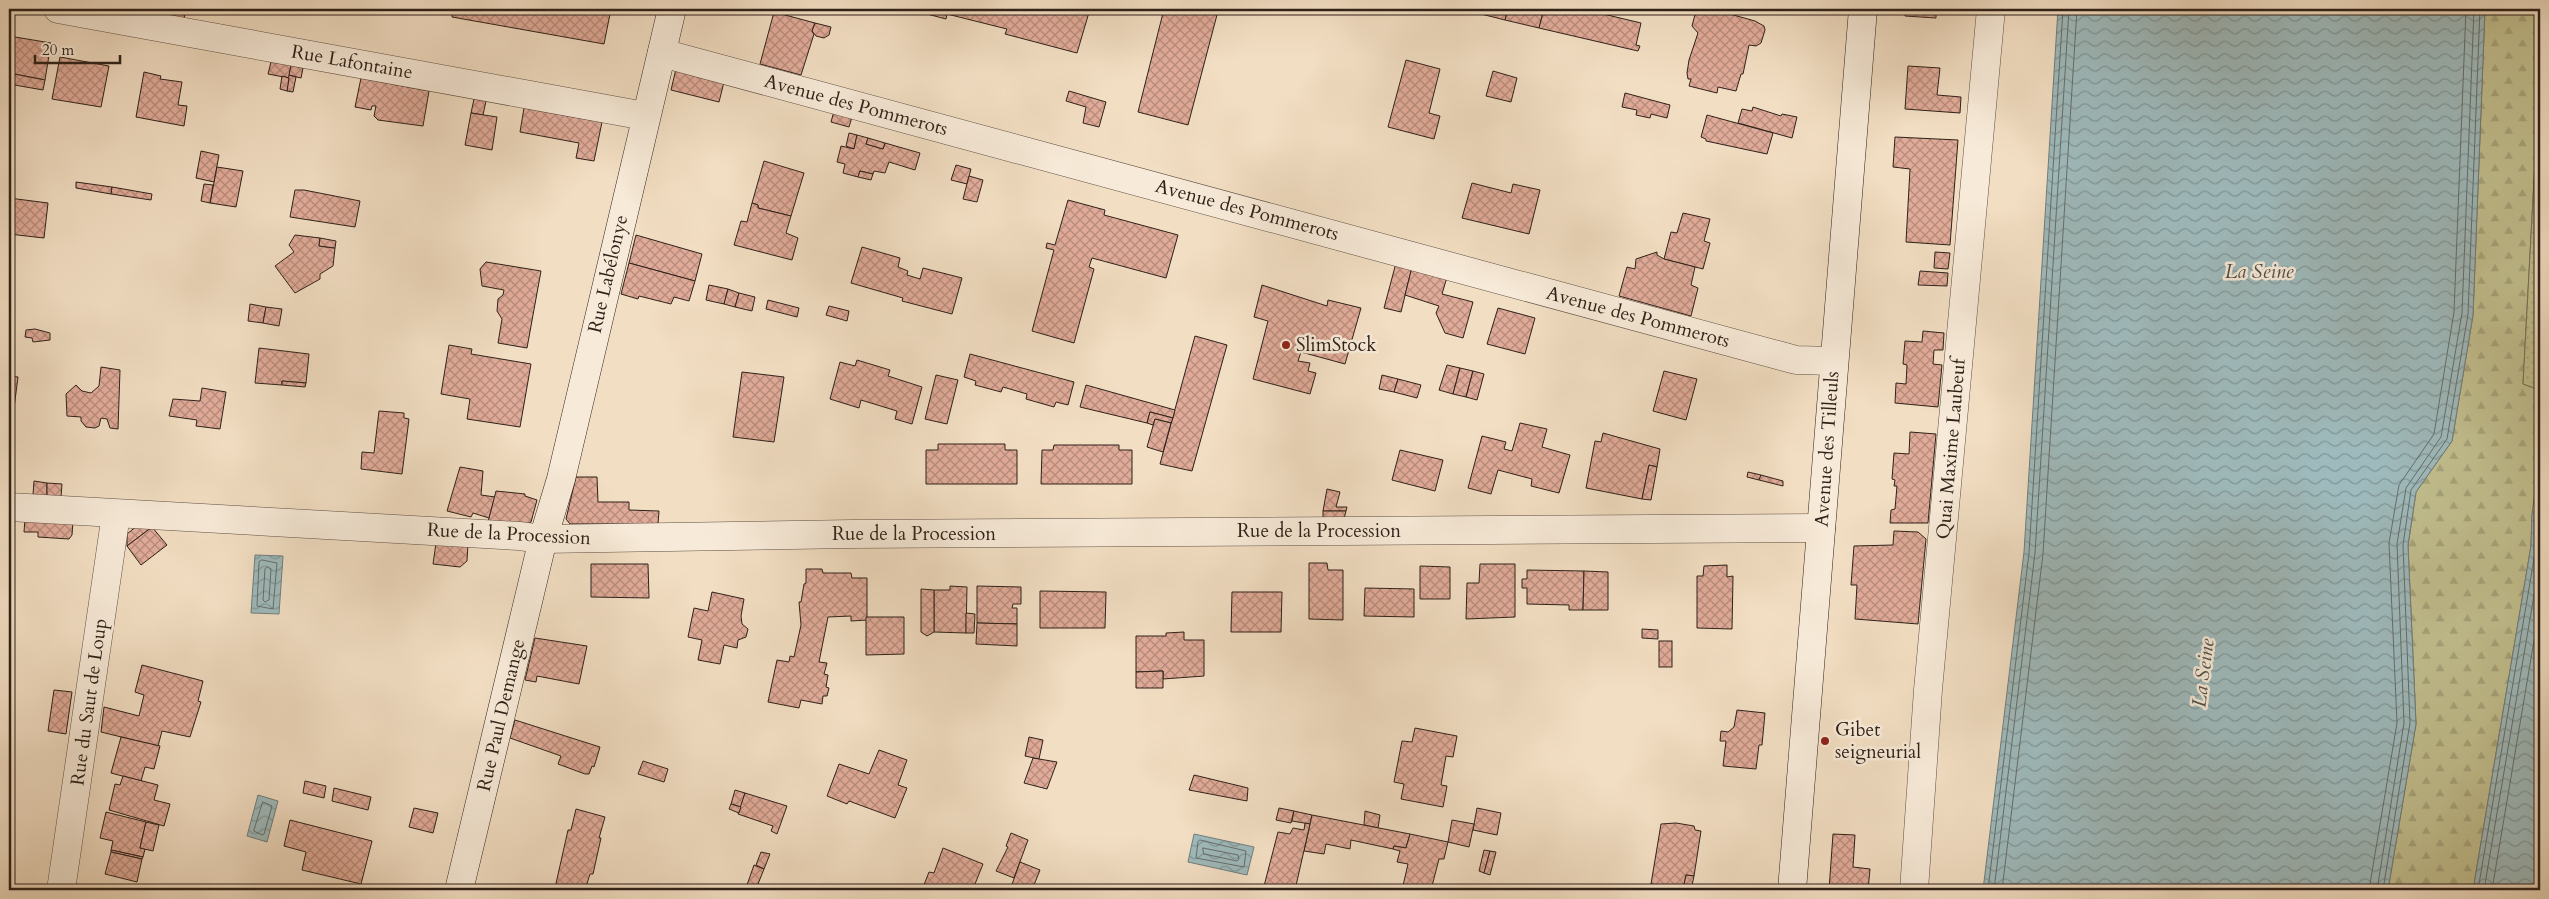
<svg xmlns="http://www.w3.org/2000/svg" width="2549" height="899" font-family="Cardo,serif">
<defs>
<pattern id="forest-firs" width="22" height="20" patternUnits="userSpaceOnUse" patternTransform="scale(1.25)"><rect width="22" height="20" fill="#c2bf8f"/><path d="M5 1l3.5 6h-7zM16 11l3.5 6h-7z" fill="#a7a47b"/></pattern>
<pattern id="park-dots" width="8" height="8" patternUnits="userSpaceOnUse" patternTransform="scale(1.25)"><rect width="8" height="8" fill="#c2bf8f"/><path d="M2 2h.1M6 6h.1" fill="none" stroke="#a7a47b" stroke-width="1.8" stroke-linecap="round"/></pattern>
<pattern id="water-waves" width="16" height="10" patternUnits="userSpaceOnUse" patternTransform="scale(1.25)"><rect width="16" height="10" fill="#9ebabc"/><path d="M0 5q4-4 8 0t8 0" fill="none" stroke="#819798"/></pattern>
<pattern id="building-cross-hatch" width="8" height="8" patternUnits="userSpaceOnUse" patternTransform="scale(1.25)"><rect width="8" height="8" fill="#e1ab99"/><path d="M0 0l8 8M0 8l8-8" fill="none" stroke="#b78b7c"/></pattern>
</defs>
<rect width="100%" height="100%" fill="#f2dec3"/>
<filter id="stains"><feTurbulence type="fractalNoise" baseFrequency=".004" numOctaves="4"/><feColorMatrix values="0 0 0 0 .2 0 0 0 0 .09 0 0 0 0 .02 0 0 0 .5 -.17"/></filter>
<radialGradient id="worn" r=".72"><stop offset=".6" stop-color="#630" stop-opacity="0"/><stop offset="1" stop-color="#630" stop-opacity=".3"/></radialGradient>
<path fill="url(#forest-firs)" stroke="#787054" d="M2485,9H2540V69L2523,384L2540,390V457L2532,514L2531,546L2473,890H2388L2416,724L2408,546L2416,492L2452,441L2473,315Z"/>
<path fill="url(#park-dots)" stroke="#787054" d="M2540,69V390L2523,384Z"/>
<g fill="url(#water-waves)" stroke="#717d7b">
<path d="M2058,9H2485L2473,315L2452,441L2416,492L2408,545L2416,724L2388,890H1983L2024,552Z"/>
<path d="M2540,503V890H2473L2531,546L2532,514Z"/>
<path d="M255,555L283,556L279,614L251,613Z"/>
<path d="M258,795L278,801L267,842L247,836Z"/>
<path d="M1194,834L1254,847L1247,875L1188,862Z"/>
</g>
<g fill="none" stroke-linecap="round" stroke-linejoin="round">
<g stroke="#666e6a" stroke-width="1">
<path d="M262,560L277,563L273,609L257,606L259,562Z"/>
<path d="M268,567L271,569L269,600L265,602L263,600L265,569Z"/>
<path d="M263,802L272,806L264,834L262,835L254,831Z"/>
<path d="M1200,840L1246,851L1244,867L1196,858L1198,842Z"/>
<path d="M1203,848L1238,855L1239,859L1237,861L1204,854Z"/>
<path d="M1988,890L2029,553L2063,9"/>
<path d="M1994,890L2035,553L2069,9"/>
<path d="M2002,890L2043,554L2077,9"/>
<path d="M2369,890L2397,723L2389,543L2399,485L2434,434L2454,312L2466,9"/>
<path d="M2377,890L2404,723L2397,544L2406,488L2441,437L2462,313L2474,9"/>
<path d="M2383,890L2410,723L2403,545L2411,490L2447,439L2468,314L2480,9"/>
<path d="M2478,890L2536,547L2537,516L2540,512"/>
<path d="M2484,890L2540,560"/>
<path d="M2492,890L2540,605"/>
</g>
</g>
<g fill="url(#building-cross-hatch)" stroke="#2e2119">
<path d="M155,9H186L184,19L154,14Z"/>
<path d="M438,9H611L604,44L452,17V12Z"/>
<path d="M908,9H1066L1074,12L1075,9H1090L1077,53L1005,34L1007,29L947,14L946,19Z"/>
<path d="M1164,9H1209L1218,11L1188,125L1138,112Z"/>
<path d="M1461,9H1508L1505,20Z"/>
<path d="M1508,9H1544L1539,28L1505,20Z"/>
<path d="M1544,9H1598L1599,13L1641,23L1636,45L1640,46L1638,51L1539,28Z"/>
<path d="M1700,9H1712L1755,21L1764,26L1765,30L1761,43L1756,46L1749,45L1743,74H1741L1736,91L1718,87L1717,93L1689,86L1691,79H1688L1687,73L1689,60L1698,33L1692,26L1696,11Z"/>
<path d="M1906,9H1936V18L1905,16Z"/>
<path d="M774,12L815,23L812,31L814,34L801,75L760,64Z"/>
<path d="M815,23L831,27L829,35L824,38L816,36L812,31Z"/>
<path d="M9,36L51,43L45,80L9,73Z"/>
<path d="M60,57L109,66L101,107L52,99Z"/>
<path d="M1406,60L1440,69L1429,113L1440,116L1434,139L1388,127Z"/>
<path d="M271,62L291,65L289,78L268,74Z"/>
<path d="M291,65L303,68L301,78L289,75Z"/>
<path d="M1908,66L1940,68L1937,95L1961,97L1960,113L1905,109Z"/>
<path d="M676,69L724,82L719,102L671,90Z"/>
<path d="M1493,71L1517,78L1511,102L1486,96Z"/>
<path d="M144,72L161,76L160,79L182,82L178,105L187,106L184,126L136,117Z"/>
<path d="M9,73L45,80L43,90L9,84Z"/>
<path d="M289,75L296,77L293,92L287,91Z"/>
<path d="M282,76L289,78L287,91L280,89Z"/>
<path d="M361,78L429,91L423,126L378,120L374,116L376,106H372L371,110L355,107Z"/>
<path d="M1069,91L1106,102L1099,127L1083,123L1086,107L1066,101Z"/>
<path d="M1625,93L1670,105L1667,118L1651,114L1650,118L1636,115L1637,110L1622,107Z"/>
<path d="M474,99L486,101L483,115L471,113Z"/>
<path d="M1753,107L1781,116L1782,114L1797,117L1792,138L1738,123L1742,109L1752,111Z"/>
<path d="M524,108L602,122L594,161L576,158L579,143L520,132Z"/>
<path d="M834,111L852,117L849,127L831,122Z"/>
<path d="M471,113L497,117L492,150L465,145Z"/>
<path d="M1707,115L1773,133L1767,154L1706,141V139L1701,137Z"/>
<path d="M849,133L857,135L854,149L846,146Z"/>
<path d="M857,135L868,138L866,144L883,149L885,143L920,153L915,170L889,162L885,173L874,171L873,174L860,171L858,177L843,173L845,164L837,162L841,146L854,149Z"/>
<path d="M1895,137L1958,140L1950,245L1906,242L1910,169L1893,167Z"/>
<path d="M868,138L885,143L883,149L866,144Z"/>
<path d="M201,151L219,155L214,182L196,178Z"/>
<path d="M764,161L804,173L791,216L758,208V205L752,203Z"/>
<path d="M956,165L971,169L967,184L951,180Z"/>
<path d="M217,167L243,171L236,207L210,203Z"/>
<path d="M860,171L873,174L871,180L858,177Z"/>
<path d="M969,176L983,180L977,202L963,199Z"/>
<path d="M76,182L112,187L111,194L76,188Z"/>
<path d="M1472,183L1511,193L1513,184L1540,190L1529,234L1462,218Z"/>
<path d="M204,184L213,185L210,203L201,201Z"/>
<path d="M112,187L152,194L151,200L111,194Z"/>
<path d="M295,190H304L360,201L355,227L290,217Z"/>
<path d="M9,198L48,203L44,238L9,234Z"/>
<path d="M1068,200L1105,210L1104,215L1178,235L1166,278L1092,258L1089,267L1094,269L1074,343L1032,331L1054,250L1046,248L1047,243L1055,245Z"/>
<path d="M752,203L758,205V208L791,216L786,233L798,238L792,260L734,245L741,221L747,222Z"/>
<path d="M1683,213L1710,219L1704,241L1710,243L1703,269L1664,259L1671,232L1677,233Z"/>
<path d="M295,235L320,238L319,246L335,248L333,266L320,274V279L295,293L275,266L294,252L289,245Z"/>
<path d="M636,235L702,254L695,281L629,263Z"/>
<path d="M320,238L336,241L335,248L319,246Z"/>
<path d="M862,247L900,258L898,267L908,271L907,275L920,279L923,268L962,278L952,314L902,301L903,298L851,283Z"/>
<path d="M1657,252V255L1664,259L1695,267L1691,285L1698,288L1691,316L1619,296L1627,267L1635,269L1636,259Z"/>
<path d="M1935,252L1950,253L1948,269L1934,268Z"/>
<path d="M486,262L541,271L527,348L498,343L502,319L497,311L498,299L503,295L504,290L482,286L480,269Z"/>
<path d="M629,263L695,281L689,301L674,297L671,304L639,296L638,299L621,294Z"/>
<path d="M1396,263L1412,267L1401,312L1384,308Z"/>
<path d="M1412,267L1447,277L1442,294L1473,302L1463,338L1445,333L1436,313L1439,306L1405,295Z"/>
<path d="M1920,271L1948,273L1947,286L1918,285Z"/>
<path d="M709,285L728,289L724,304L706,300Z"/>
<path d="M1262,285L1327,306L1328,300L1361,308L1345,364L1301,352L1298,361L1310,363L1308,371L1316,373L1310,394L1253,379L1268,321L1254,317Z"/>
<path d="M728,289L739,293L735,307L724,304Z"/>
<path d="M739,293L755,297L752,311L735,307Z"/>
<path d="M768,300L799,308L797,317L766,309Z"/>
<path d="M250,304L266,307L263,323L248,321Z"/>
<path d="M829,306L849,311L847,321L826,315Z"/>
<path d="M266,307L282,309L279,326L263,323Z"/>
<path d="M1498,308L1535,318L1525,354L1487,344Z"/>
<path d="M35,329L50,333V340L33,342L32,338L25,337L26,330Z"/>
<path d="M1923,331L1944,333L1943,350H1934L1933,364L1942,365L1938,407L1895,403L1896,383L1906,384L1907,365L1903,364L1905,341L1922,342Z"/>
<path d="M1195,336L1227,345L1192,471L1160,464Z"/>
<path d="M449,345L472,349L471,354L531,364L520,427L467,419L470,399L441,394Z"/>
<path d="M259,348L309,354L306,383L282,381V385L255,383Z"/>
<path d="M970,354L1074,382L1068,405L1056,402L1054,407L1026,399L1027,394L1003,387L1001,392L975,385L976,381L964,377Z"/>
<path d="M857,360L890,370L888,376L922,387L912,424L895,419L897,411L861,400L859,408L830,399L840,362L855,366Z"/>
<path d="M1447,365L1460,368L1453,394L1439,390Z"/>
<path d="M101,367L120,370L118,429L110,428L107,419L101,418L99,426L95,428L86,427L81,421V417L67,416L66,394L76,385L82,391L91,393L99,386Z"/>
<path d="M1460,368L1473,371L1466,397L1453,394Z"/>
<path d="M1473,371L1484,374L1477,400L1466,397Z"/>
<path d="M1664,371L1697,379L1686,420L1653,411Z"/>
<path d="M742,372L784,377L774,442L733,437Z"/>
<path d="M936,375L958,380L947,424L925,419Z"/>
<path d="M1382,375L1398,379L1394,392L1379,389Z"/>
<path d="M9,376L18,377L14,408L9,407Z"/>
<path d="M1398,379L1421,385L1417,398L1394,392Z"/>
<path d="M282,381L306,383L305,387L282,385Z"/>
<path d="M1086,385L1175,410L1173,418L1150,412L1147,423L1080,407Z"/>
<path d="M202,388L226,392L220,429L196,426L197,420L169,416L173,399L200,401Z"/>
<path d="M379,411L404,413V418L409,419L402,474L361,469L362,452L374,453Z"/>
<path d="M1150,412L1173,418L1171,423L1155,419L1153,425L1147,423Z"/>
<path d="M1155,419L1171,423L1163,452L1147,447Z"/>
<path d="M1520,423L1547,429L1542,447L1570,455L1559,493L1531,486L1532,479L1498,470L1491,494L1468,488L1482,436L1506,442L1504,449L1512,451Z"/>
<path d="M1910,432L1936,434L1928,523H1890L1891,510L1895,509L1897,486H1894L1895,480L1892,479L1894,453L1909,454Z"/>
<path d="M1603,433L1660,449L1657,467L1649,465L1642,499L1586,488L1595,441L1601,442Z"/>
<path d="M938,444H1005V450H1017V484H926V450H938Z"/>
<path d="M1054,445H1119V450H1132V484H1041L1042,450H1053Z"/>
<path d="M1400,450L1443,460L1435,491L1392,480Z"/>
<path d="M1649,465L1657,467L1651,500L1642,499Z"/>
<path d="M460,467L483,471L481,495L495,497L489,518L473,513L471,517L447,511Z"/>
<path d="M1748,472L1761,475L1759,480L1747,477Z"/>
<path d="M1761,475L1783,481V486L1759,480Z"/>
<path d="M576,477H597L598,502H629V510L659,511L658,524H570L566,519Z"/>
<path d="M34,481L47,483V496L33,495Z"/>
<path d="M47,483L62,484L61,497L47,496Z"/>
<path d="M1327,489L1340,492L1336,507H1347L1346,511H1323Z"/>
<path d="M496,491L525,494V496L537,500L531,522L527,524L488,522Z"/>
<path d="M1323,511H1346L1343,523L1323,524Z"/>
<path d="M25,519L73,521L72,535L69,539L38,537V532H24Z"/>
<path d="M138,525L152,527L127,546V534Z"/>
<path d="M152,527L167,545L141,565L127,546Z"/>
<path d="M1894,531L1918,532L1926,539L1918,624L1855,619L1857,585H1851L1854,546L1893,545Z"/>
<path d="M436,543L468,544L467,561L460,567L433,564Z"/>
<path d="M1309,563H1327L1328,570H1343V620L1309,619Z"/>
<path d="M591,564H648L649,598L591,597Z"/>
<path d="M1480,564H1515V617L1466,619L1467,583H1479Z"/>
<path d="M1727,565V577L1733,576L1732,629L1697,628V576H1703L1704,566Z"/>
<path d="M1420,566L1450,567V599H1420Z"/>
<path d="M806,569H822L823,573H851L852,578H867V620L851,621V616L828,617L819,662L827,663L824,674L828,675L826,687L829,688L827,696H823L822,704L801,700L799,708L768,702L777,660L789,662L790,656L794,657L801,625L799,602H801L804,584L806,583Z"/>
<path d="M1527,570L1584,571L1583,610H1569V605L1527,604V588H1522V579H1527Z"/>
<path d="M1584,571L1608,572V610H1583Z"/>
<path d="M950,586L967,587L966,633L934,632V590H950Z"/>
<path d="M977,586L1021,587V604H1013L1012,608H1017V624L977,623Z"/>
<path d="M1365,588L1414,589V617L1364,616Z"/>
<path d="M921,589L934,590V632L927,636L921,632Z"/>
<path d="M1040,591L1106,592L1105,628H1040Z"/>
<path d="M712,592L744,599L741,616L742,624L748,629L746,637L738,640L737,648L724,645L720,664L698,660L702,640L688,637L694,608L708,611Z"/>
<path d="M1232,592H1282L1281,632H1231Z"/>
<path d="M966,613L975,614L974,633H966Z"/>
<path d="M866,617H904V654L866,655Z"/>
<path d="M977,623L1017,624V646L976,644Z"/>
<path d="M1642,629L1658,630V639L1642,638Z"/>
<path d="M1184,632V640H1204V676L1163,679V671L1136,672V636H1166V633Z"/>
<path d="M535,638L587,646L579,684L537,676L536,682L525,680Z"/>
<rect x="1659" y="641" width="13" height="26"/>
<path d="M142,665L203,681L198,701L201,702L190,737L162,731L158,746L101,732L104,707L139,716L144,695L135,692Z"/>
<path d="M1163,671V688H1136V672Z"/>
<path d="M54,690L72,692L66,734L48,731Z"/>
<path d="M1737,710L1765,713L1762,745H1759L1756,769L1723,766L1726,741H1720L1721,731L1728,732L1734,727Z"/>
<path d="M515,720L600,747L594,767L592,766L589,774H585L558,764L561,756L510,738Z"/>
<path d="M1415,728L1457,736L1453,757L1446,756L1441,785L1447,786L1443,807L1401,799L1404,784L1394,782L1402,741L1412,742Z"/>
<path d="M121,737L160,746L154,769L145,767L141,781L111,773Z"/>
<path d="M1029,737L1043,740L1039,759L1025,756Z"/>
<path d="M879,750L907,760L898,785L907,788L895,818L849,801L847,804L827,796L839,764L869,774Z"/>
<path d="M1033,758L1057,762L1047,789L1024,783Z"/>
<path d="M643,761L668,769L664,782L638,774Z"/>
<path d="M1194,775L1248,788L1247,801L1189,790Z"/>
<path d="M123,776L158,785L154,800L170,804L164,826L109,810L115,784L120,785Z"/>
<path d="M305,781L326,786L324,798L303,793Z"/>
<path d="M334,788L371,797L368,810L332,801Z"/>
<path d="M735,790L745,793L741,807L731,804Z"/>
<path d="M745,793L787,806L777,834L771,831L773,826L738,814Z"/>
<path d="M731,804L741,807L739,813L729,809Z"/>
<path d="M414,808L438,813L433,833L409,827Z"/>
<path d="M1279,808L1294,811L1291,823L1276,820Z"/>
<path d="M1477,808L1501,813L1497,835L1473,830Z"/>
<path d="M576,809L605,817L599,838H601L593,874H590L585,890H564L555,888L568,830H571Z"/>
<path d="M1294,811L1312,815L1310,824L1292,821Z"/>
<path d="M1365,811L1380,815L1378,828L1364,825Z"/>
<path d="M106,812L146,822L140,848L145,849L143,857L111,850L113,841L100,838Z"/>
<path d="M1312,815L1410,834L1406,848L1394,846L1393,849L1351,840L1350,849L1326,844L1324,854L1304,851Z"/>
<path d="M290,820L372,841L361,884L302,870L306,852L284,846Z"/>
<path d="M1452,820L1474,824L1469,847L1448,842Z"/>
<path d="M146,822L159,825L153,851L140,848Z"/>
<path d="M1305,823L1310,824L1295,890H1263L1278,832L1290,834L1293,828L1304,830Z"/>
<path d="M1676,823L1694,826L1695,830L1701,831L1694,876L1686,875L1683,890L1651,884L1661,824Z"/>
<path d="M1011,833L1028,840L1014,878L996,871L1008,847L1006,846Z"/>
<path d="M1410,834L1448,842L1444,859H1439L1431,890H1402L1408,864L1397,862L1400,851L1393,849L1394,846L1406,848Z"/>
<path d="M1833,834L1855,835L1853,867L1870,869L1868,890H1829Z"/>
<path d="M943,848L983,864L973,889L976,890H922L929,872L934,873Z"/>
<path d="M111,850L129,854L143,857L142,859L111,852Z"/>
<path d="M1484,850L1490,851L1484,873L1479,871Z"/>
<path d="M1490,851L1496,852L1490,875L1484,873Z"/>
<path d="M111,852L142,859L137,882L105,874Z"/>
<path d="M761,852L770,854L764,869L756,865Z"/>
<path d="M1020,862L1040,870L1032,890H1010Z"/>
<path d="M754,865L764,869L756,889L747,885Z"/>
<path d="M1686,875L1694,876L1691,890H1683Z"/>
<path d="M1651,884L1676,889V890H1650Z"/>
<path d="M112,885L135,890H110Z"/>
</g>
<g fill="none" stroke-linecap="round" stroke-linejoin="round">
<g stroke="#5f5044" stroke-width="29">
<g id="street">
<path d="M58,9L645,116"/>
<path d="M662,53L1796,360L1833,361"/>
<path d="M9,507L519,536L543,539L852,534L1821,528"/>
<path d="M61,890L116,514"/>
<path d="M1914,890L1928,690L1991,9"/>
</g>
</g>
<g stroke="#2e2119" stroke-width="29">
<g id="secondary">
<path d="M459,890L543,539L561,479L672,9"/>
<path d="M1792,890L1863,9"/>
</g>
</g>
<use href="#street" stroke="#f7ead8" stroke-width="28"/>
<use href="#secondary" stroke="#f7ead8" stroke-width="28"/>
</g>
<g fill="#8f2418" stroke="#f7ead8" stroke-width="2">
<circle cx="1286" cy="345" r="5"/>
<circle cx="1825" cy="741" r="5"/>
</g>
<g text-anchor="middle" dominant-baseline="central" stroke-width="5" stroke-linejoin="round" paint-order="stroke">
<g font-size="19" fill="#2e2119" stroke="#f7ead8">
<text transform="translate(352 62) rotate(10)">Rue Lafontaine</text>
<text transform="translate(856 105) rotate(15)">Avenue des Pommerots</text>
<text transform="translate(1247 210) rotate(15)">Avenue des Pommerots</text>
<text transform="translate(608 274) rotate(-77)">Rue Labélonye</text>
<text transform="translate(1638 317) rotate(15)">Avenue des Pommerots</text>
<text transform="translate(1827 449) rotate(-86)">Avenue des Tilleuls</text>
<text transform="translate(1951 449) rotate(-85)">Quai Maxime Laubeuf</text>
<text x="1319" y="531">Rue de la Procession</text>
<text transform="translate(509 534) rotate(3)">Rue de la Procession</text>
<text x="914" y="534">Rue de la Procession</text>
<text transform="translate(89 702) rotate(-82)">Rue du Saut de Loup</text>
<text transform="translate(501 715) rotate(-77)">Rue Paul Demange</text>
</g>
<g font-size="19" fill="#2e2119" stroke="#f7ead8" text-anchor="start">
<text x="1296" y="345">SlimStock</text>
<text x="1835" y="730">Gibet<tspan x="1835" dy="22">seigneurial</tspan></text>
</g>
<g font-size="20" font-style="italic" fill="#504f4a" stroke="#f7ead8">
<text x="2259" y="271">La Seine</text>
<text transform="translate(2203 673) rotate(-83)">La Seine</text>
</g>
</g>
<rect width="2549" height="899" fill="none" stroke="#f2dec3" stroke-width="30"/>
<rect x="10" y="10" width="2529" height="879" fill="none" stroke="#2e2119" stroke-width="2.5"/>
<rect x="15" y="15" width="2519" height="869" fill="none" stroke="#2e2119"/>
<path d="M35 55v8h85v-8" fill="none" stroke="#2e2119" stroke-width="2.5"/>
<text x="42" y="55" font-size="15" fill="#2e2119" stroke="#f7ead8" stroke-width="4" paint-order="stroke">20 m</text>
<rect width="100%" height="100%" filter="url(#stains)"/>
<rect width="100%" height="100%" fill="url(#worn)"/>
</svg>
